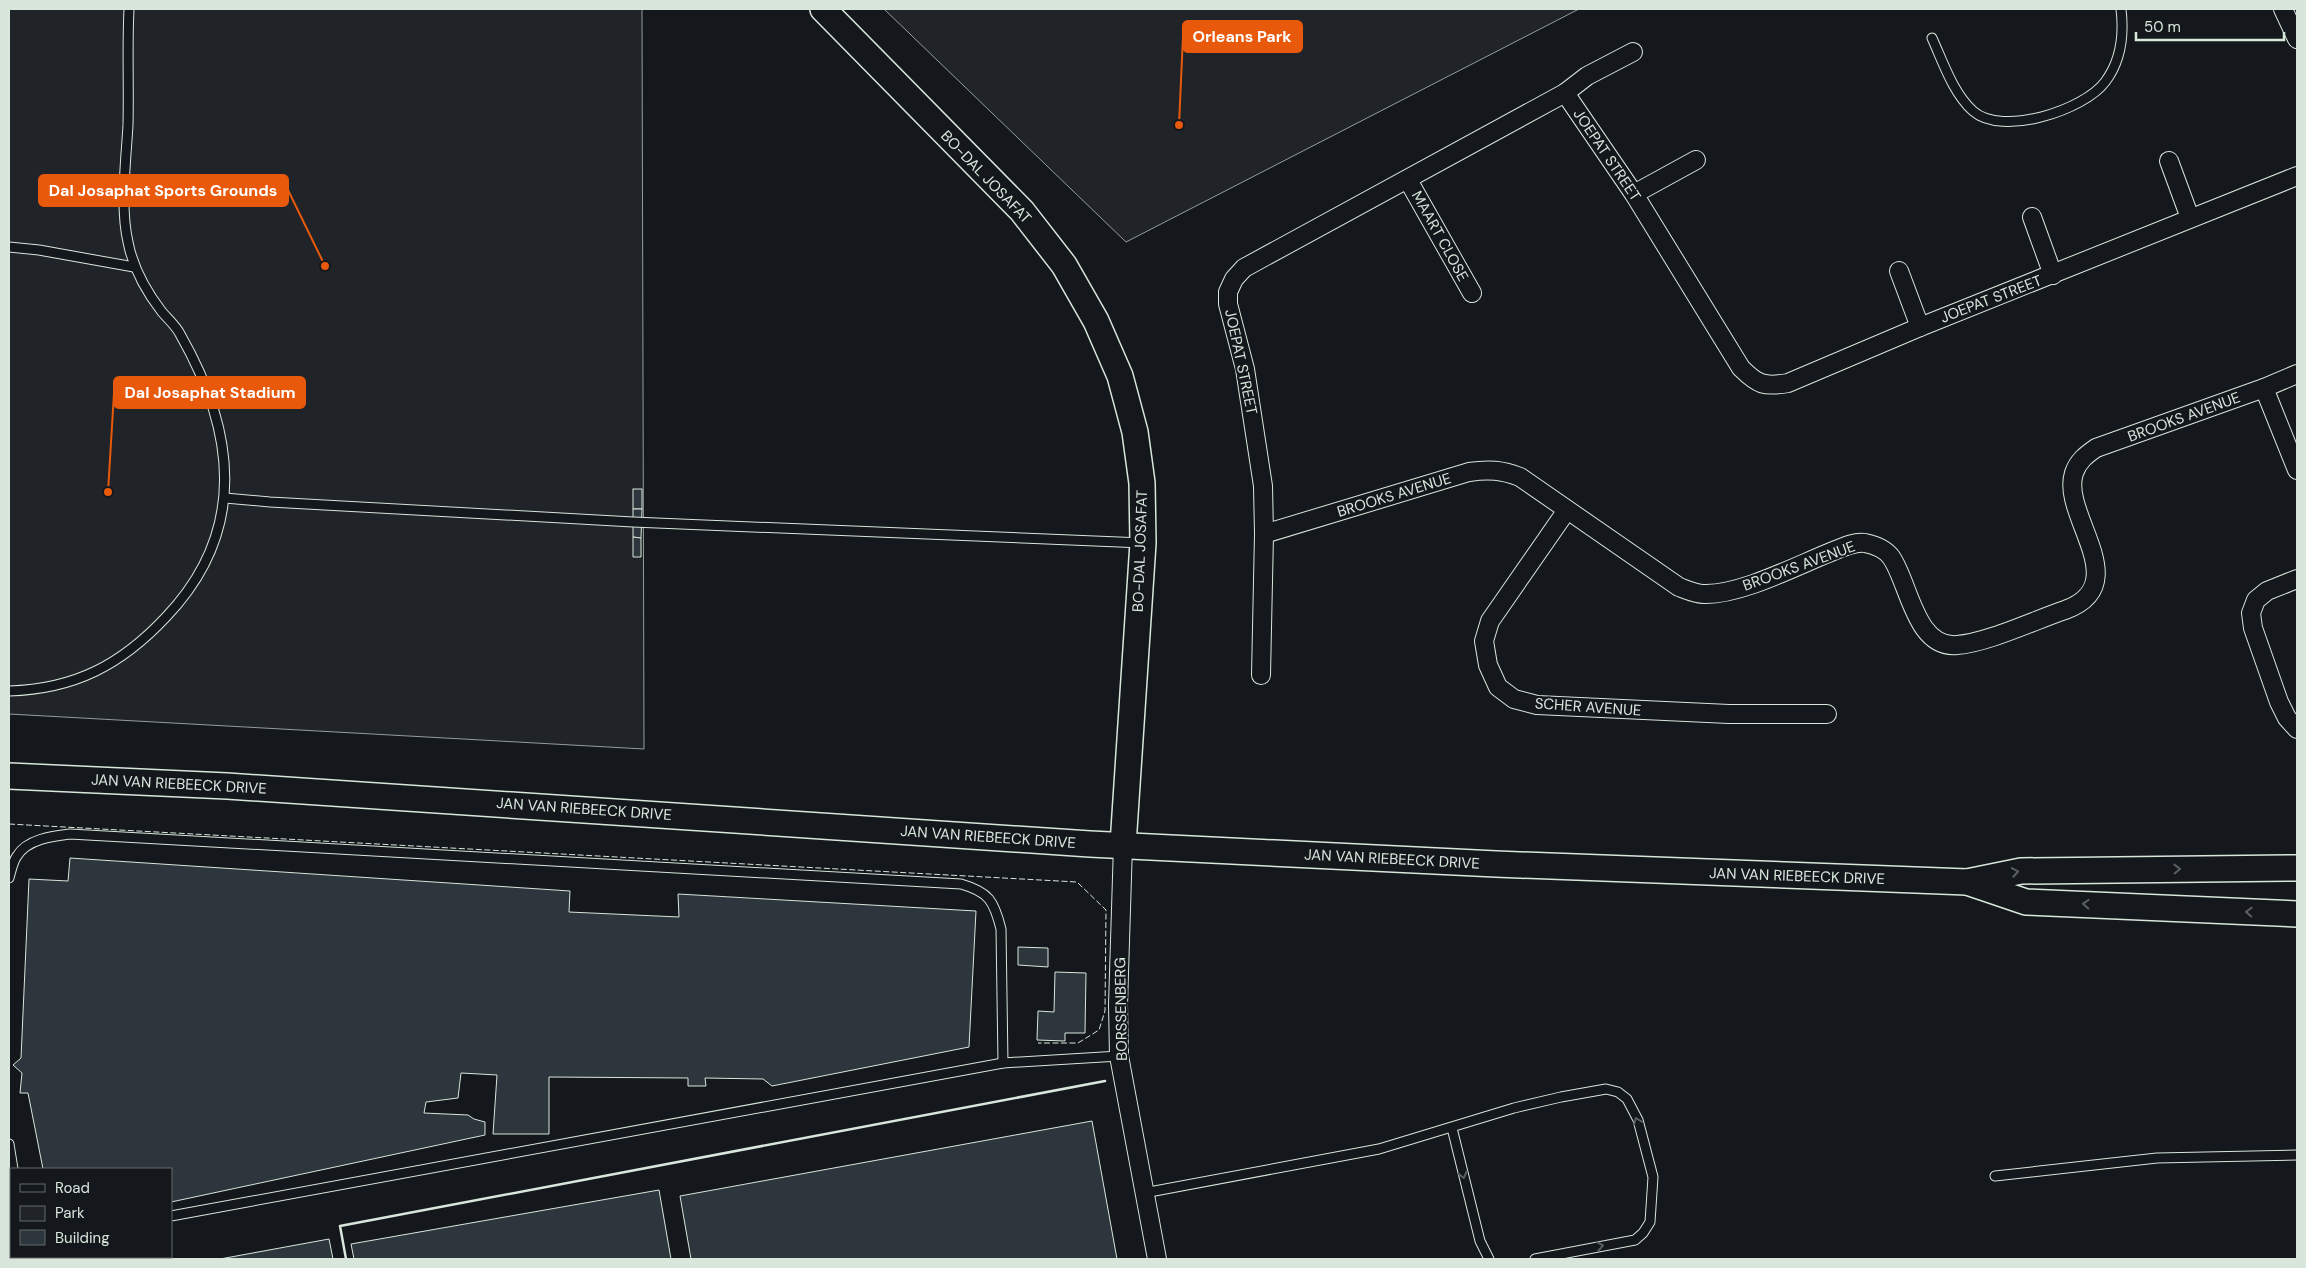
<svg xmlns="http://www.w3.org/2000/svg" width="2306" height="1268" font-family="'DM Sans',sans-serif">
<rect width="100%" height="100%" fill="#14181c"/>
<g fill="#202428" stroke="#939e99">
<path d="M9,9H642L644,749L9,714Z"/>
<path d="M884,9H1579L1126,242Z"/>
</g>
<g fill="#2c363c" stroke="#d8e6dc">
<rect x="633" y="489" width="9" height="20"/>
<path d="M633,509H642L641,538L633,537Z"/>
<path d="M633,537L641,538V557H633Z"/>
<path d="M70,858L570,891L569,912L679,917L678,894L976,911L969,1047L772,1086L763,1079L705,1078L706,1086H688V1078L549,1077V1134H493L497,1075L461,1073L458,1098L426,1102L424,1113L468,1115L474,1119L485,1122V1135L171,1202V1169H43L28,1093H20L22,1073L13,1065L21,1058L29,879L68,881Z"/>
<path d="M1018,947L1048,948V967L1018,965Z"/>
<path d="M1055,972L1086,973L1085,1033H1065V1041L1037,1040L1038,1011L1054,1012Z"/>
<path d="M1092,1121L1117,1259H691L680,1196Z"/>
<path d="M659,1190L671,1259H354L351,1244Z"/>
<path d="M329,1239L333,1259H220Z"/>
</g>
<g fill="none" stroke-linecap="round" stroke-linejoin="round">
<g stroke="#d8e6dc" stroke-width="11">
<g id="lane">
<path d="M1932,38C1943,62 1953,93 1973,111C2002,137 2084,110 2105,82C2121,61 2124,34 2121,9"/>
<path d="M9,247L39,250L134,267"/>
<path d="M225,498L270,502L633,522L1143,543"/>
<path d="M9,691C75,689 121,665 166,617C248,531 236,432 180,334C176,326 168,319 162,312C145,290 133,268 128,242C120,208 126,160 128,125C129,86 127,48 129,9"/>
<path d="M9,878C11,871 13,861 17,856C27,839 53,836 70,834L961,884C989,892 994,901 1001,929L1003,1063"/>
<path d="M1452,1128L1480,1241L1489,1259"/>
<path d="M9,1144L13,1169"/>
<path d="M1995,1176L2157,1158L2297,1155"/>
<path d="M1144,1193L1379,1149L1514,1108L1561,1097L1606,1089L1618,1092L1627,1099L1638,1120L1653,1177L1650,1222L1643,1233L1635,1240L1535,1259"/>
<path d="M171,1216L1003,1063L1119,1056"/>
<path d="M9,1241H11"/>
</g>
</g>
<g stroke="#d8e6dc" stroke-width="20">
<g id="street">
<path d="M2283,9L2297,39"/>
<path d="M1565,93L1587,76L1633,52"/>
<path d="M2169,161L2190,218"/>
<path d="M1408,180L1472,293"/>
<path d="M1634,194L1696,160"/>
<path d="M2032,217L2053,275"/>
<path d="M1899,271L1920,327"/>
<path d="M2264,388L2297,470"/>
<path d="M1567,510L1490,621L1484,641L1488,665L1498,687L1514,699L1537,705L1729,714H1827"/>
<path d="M1264,534L1469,472C1489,469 1502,470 1520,477L1679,587C1687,590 1696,594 1704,594C1739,595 1792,568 1826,554C1837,550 1853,541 1865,543C1875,545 1885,549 1891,557C1909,582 1915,649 1957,645C1987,643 2035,620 2065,610C2136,584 2060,515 2074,473C2078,461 2086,455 2096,448L2264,388L2297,374"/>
<path d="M2297,579L2267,591L2256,600L2251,613L2253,628L2279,702L2287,718L2297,729"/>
<path d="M1261,675L1264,534L1263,486L1245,369L1228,304V292L1234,279L1244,268L1565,93L1634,194L1741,368C1758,385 1764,387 1788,383L1920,327L2297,176"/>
<path d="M1123,845L1118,1005L1119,1056L1157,1259"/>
</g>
</g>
<g stroke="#d8e6dc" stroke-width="28">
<g id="secondary">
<path d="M823,9L1022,211L1064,265L1096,321L1120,376L1135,432L1142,483L1143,543L1123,845"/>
<path d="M9,776L227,786L1090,844L1496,864L1967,882L2021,871L2297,868"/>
<path d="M1967,882L2026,902L2297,914"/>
</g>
</g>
<use href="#lane" stroke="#14181c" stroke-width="9"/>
<use href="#street" stroke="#14181c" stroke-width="18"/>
<use href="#secondary" stroke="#14181c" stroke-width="25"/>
<path stroke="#d8e6dc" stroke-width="1" stroke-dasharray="6 2.5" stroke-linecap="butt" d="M9,824L1077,882L1106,910L1105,1011L1099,1030L1078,1043H1038"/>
<path stroke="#d8e6dc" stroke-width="2.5" d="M346,1259L340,1226L1105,1081"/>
</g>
<defs><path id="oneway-chevron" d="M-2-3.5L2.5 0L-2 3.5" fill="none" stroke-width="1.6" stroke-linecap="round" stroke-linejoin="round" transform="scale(1.25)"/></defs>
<g stroke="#59605f">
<use href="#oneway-chevron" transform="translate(2177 869) rotate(-1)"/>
<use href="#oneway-chevron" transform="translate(2015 872) rotate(-10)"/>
<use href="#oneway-chevron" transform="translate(2086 904) rotate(-177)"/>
<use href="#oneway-chevron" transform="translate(2249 912) rotate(-177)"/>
<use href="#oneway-chevron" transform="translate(1637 1121) rotate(-111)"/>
<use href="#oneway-chevron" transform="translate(1463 1175) rotate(76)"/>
<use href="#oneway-chevron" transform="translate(1600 1246) rotate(-11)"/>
</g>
<g text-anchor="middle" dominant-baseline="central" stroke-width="4" stroke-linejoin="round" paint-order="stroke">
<g font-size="15" fill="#d8e6dc" stroke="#14181c">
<text transform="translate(1607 155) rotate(56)">JOEPAT STREET</text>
<text transform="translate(986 177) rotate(46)">BO-DAL JOSAFAT</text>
<text transform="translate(1440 236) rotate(61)">MAART CLOSE</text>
<text transform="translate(1991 299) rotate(-21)">JOEPAT STREET</text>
<text transform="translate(1241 362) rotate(78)">JOEPAT STREET</text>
<text transform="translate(2184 417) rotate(-20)">BROOKS AVENUE</text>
<text transform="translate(1394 495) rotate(-17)">BROOKS AVENUE</text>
<text transform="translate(1140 551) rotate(-88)">BO-DAL JOSAFAT</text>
<text transform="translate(1799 566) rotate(-20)">BROOKS AVENUE</text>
<text transform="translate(1588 707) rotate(4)">SCHER AVENUE</text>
<text transform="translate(179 784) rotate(3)">JAN VAN RIEBEECK DRIVE</text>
<text transform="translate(584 809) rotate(4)">JAN VAN RIEBEECK DRIVE</text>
<text transform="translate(988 837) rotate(4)">JAN VAN RIEBEECK DRIVE</text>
<text transform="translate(1392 859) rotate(3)">JAN VAN RIEBEECK DRIVE</text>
<text transform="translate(1797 876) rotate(2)">JAN VAN RIEBEECK DRIVE</text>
<text transform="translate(1121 1009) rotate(-91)">BORSSENBERG</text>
</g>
</g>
<path fill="none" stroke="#e8590c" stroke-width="2" d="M1179 125L1183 36M325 266L288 190M108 492L114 393"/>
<g fill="#e8590c" stroke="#14181c" stroke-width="2">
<circle cx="1179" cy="125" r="5"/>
<circle cx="325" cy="266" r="5"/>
<circle cx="108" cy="492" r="5"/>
</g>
<g fill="#e8590c" stroke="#e8590c" stroke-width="2">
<rect x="1183" y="21" width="119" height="31" rx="5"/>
<rect x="39" y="175" width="249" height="31" rx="5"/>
<rect x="114" y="377" width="191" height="31" rx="5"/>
</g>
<g font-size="16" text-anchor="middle" font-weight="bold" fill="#fff">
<text x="1242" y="42">Orleans Park</text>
<text x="163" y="196">Dal Josaphat Sports Grounds</text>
<text x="210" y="398">Dal Josaphat Stadium</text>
</g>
<rect width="2306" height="1268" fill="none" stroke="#d8e6dc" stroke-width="20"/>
<rect x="10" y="1168" width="162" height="90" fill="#14181c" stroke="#626a69"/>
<rect x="20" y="1184" width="25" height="8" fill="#14181c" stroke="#626a69"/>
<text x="55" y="1193" font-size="15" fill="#d8e6dc">Road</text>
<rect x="20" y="1206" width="25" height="15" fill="#202428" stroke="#626a69"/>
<text x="55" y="1218" font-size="15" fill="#d8e6dc">Park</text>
<rect x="20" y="1230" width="25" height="15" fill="#2c363c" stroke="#626a69"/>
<text x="55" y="1243" font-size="15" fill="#d8e6dc">Building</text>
<path d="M2136 32v8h148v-8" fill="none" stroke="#d8e6dc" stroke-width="2.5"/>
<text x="2144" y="32" font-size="15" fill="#d8e6dc" stroke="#14181c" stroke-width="4" paint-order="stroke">50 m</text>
</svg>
